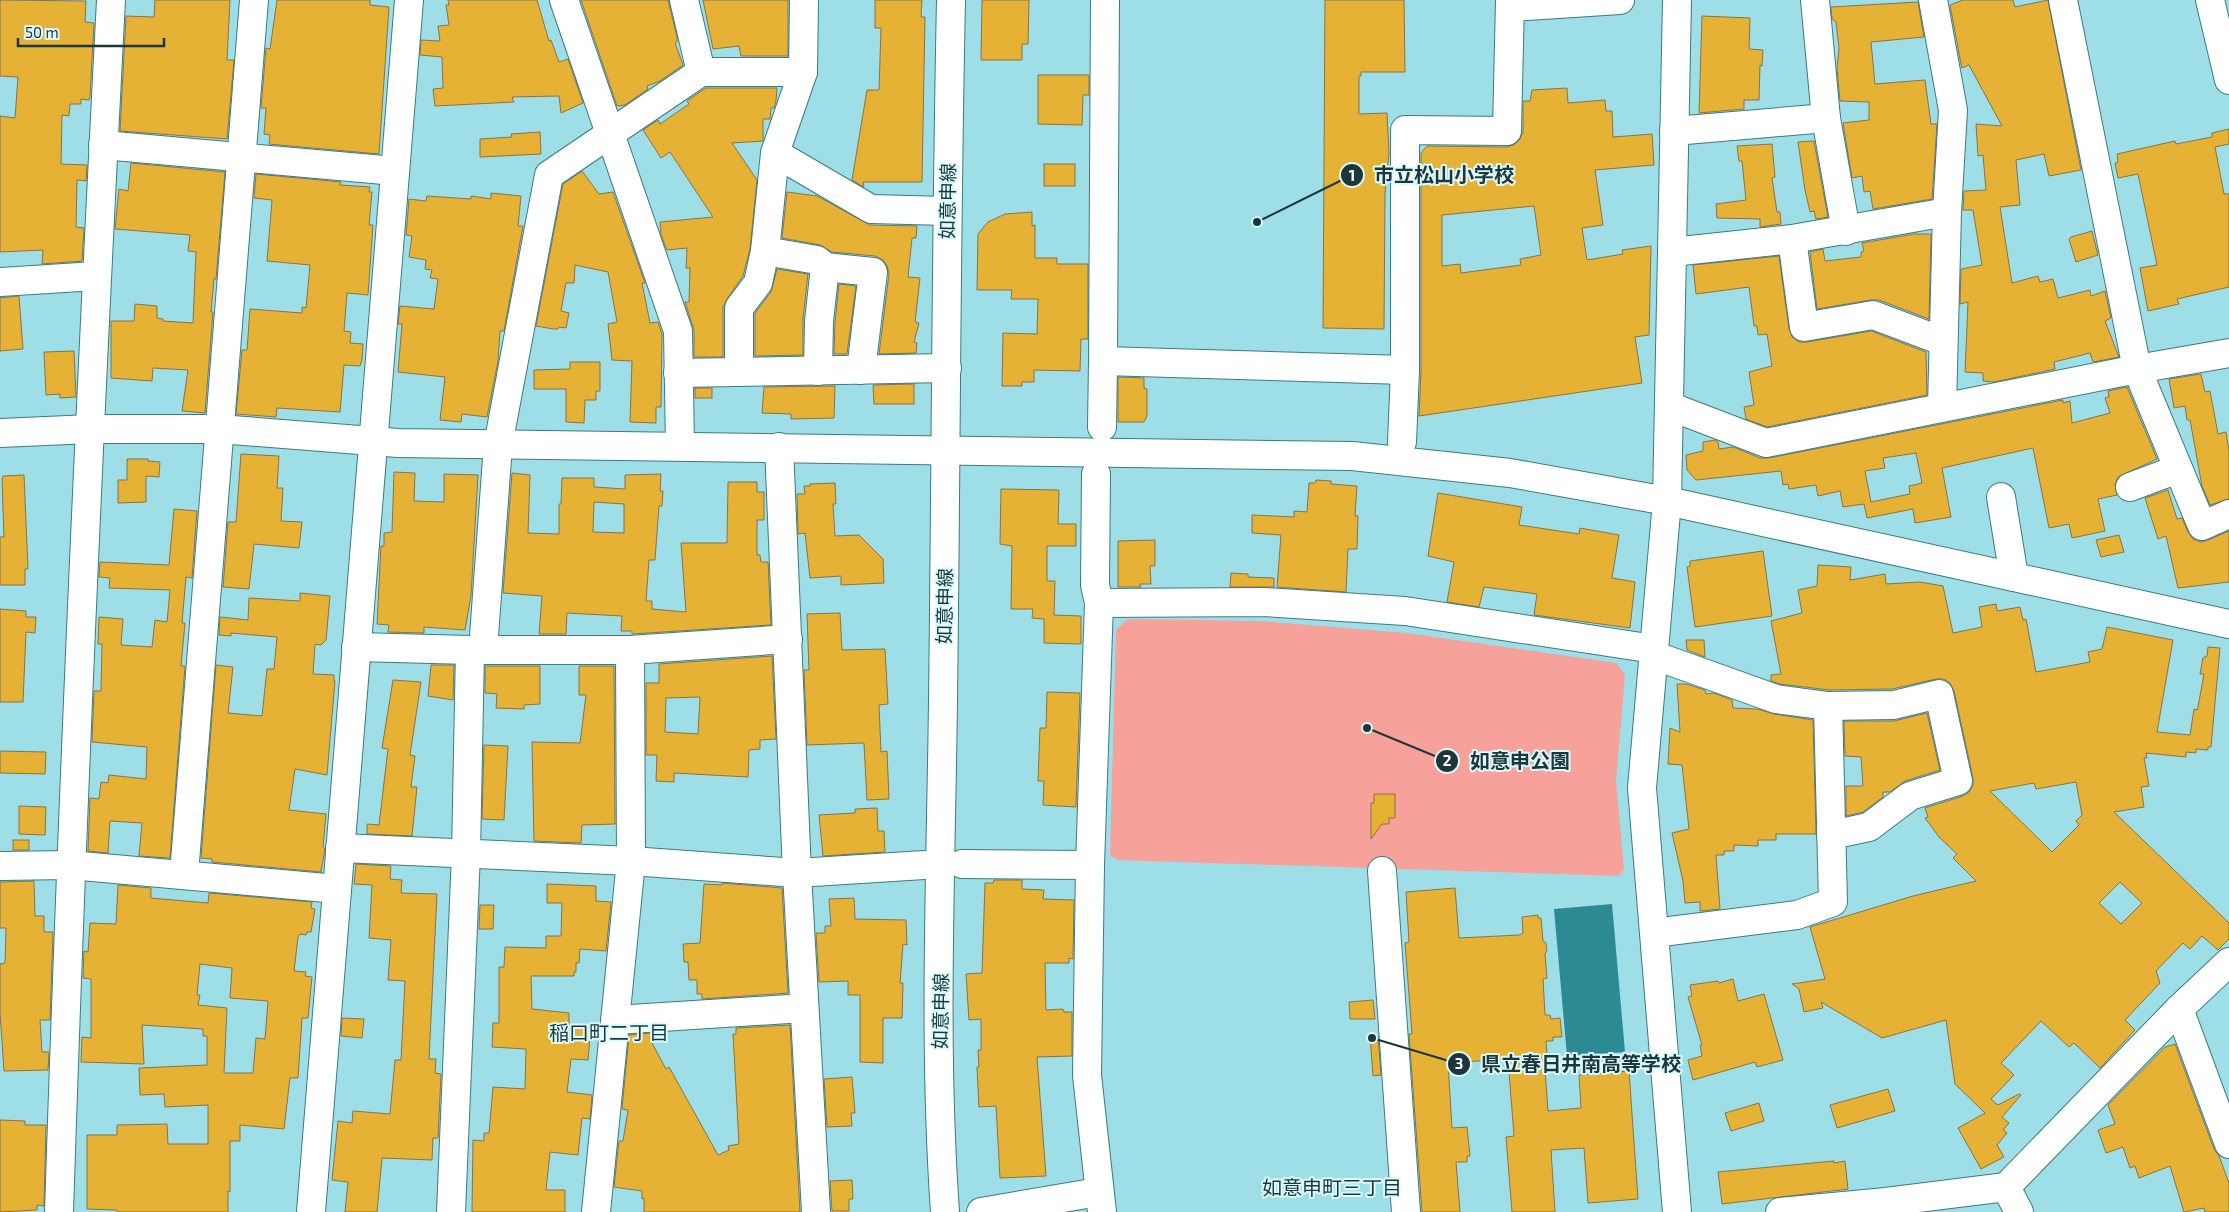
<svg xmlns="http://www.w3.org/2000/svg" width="2229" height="1212" font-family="'Exo 2','Noto Sans JP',sans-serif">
<rect width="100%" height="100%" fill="#9edfe7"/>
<path fill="#f6a19a" d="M1127,619L1260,621L1407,633L1616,663L1625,674L1616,781L1624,869L1619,876L1118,860L1110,855L1116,630Z"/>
<path fill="#2b8a94" d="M1612,904L1625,1052L1567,1056L1554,909Z"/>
<g fill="#e5b236" stroke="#887347" fill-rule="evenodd">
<path d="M0,0L86,1L85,22L94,23L90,97L89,100L81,99V104H70L69,116L62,115L61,164L87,165L86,181L77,180L76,227L84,228L82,261L42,264L43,250L0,252V116L15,118L18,77L0,76Z"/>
<path d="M155,0H230L227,60H234L227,139L120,131L126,16L154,17Z"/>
<path d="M277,0H370V5L389,7L379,154L269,144L270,135L264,134L266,108H261L266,48L270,49Z"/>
<path d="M448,0H537L549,41L551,40L559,62L568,59L583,103L561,113L559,96L512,97L514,102L435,106L433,89L443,88L442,57L420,55L421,40L440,41L438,26L449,25L446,5H449Z"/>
<path d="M581,0H668L677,37V42L675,43L683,65L660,81L647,86L648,89L625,105L617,106Z"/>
<path d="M703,0H788V56H741L739,46L713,49Z"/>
<path d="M875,0H922L921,17H925L922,182H863L864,187L852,180L867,90H879L881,28H875Z"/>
<path d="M982,0H1029L1028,44H1022V60H981Z"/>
<path d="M1325,0H1404L1405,72H1361V76H1359V114L1387,113L1389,153L1385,195L1384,329L1323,328Z"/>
<path d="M1963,0H2013L2015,7L2048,0L2081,170L2049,176L2044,154L2016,160L2020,205L2000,207L2012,283L2038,276L2040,282L2053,279L2058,298L2090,290L2091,296L2105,291L2111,318L2105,321L2119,357L2093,362L2090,353L2054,362L2055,369L1994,382L1983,381V373L1965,372L1968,302L1960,304L1961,269L1982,265L1973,210H1963L1964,191L1986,190L1983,155L1978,156L1976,124L2002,126L1969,65L1962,68L1961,64L1950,5Z"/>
<path d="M1918,2L1924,37L1871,42L1875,84L1925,80L1931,124H1937L1932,199L1873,209L1870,191L1864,192L1862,176L1852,178L1843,123L1869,120V102L1840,101L1837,69L1839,48L1836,22L1832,19L1831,7Z"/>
<path d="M1702,16L1750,18L1749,49L1763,50L1762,66L1760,65L1759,100H1744V109L1699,113Z"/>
<path d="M1038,75H1089V95H1083L1082,125L1038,124Z"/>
<path d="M706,88H777L776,101L774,108H771L770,119H763V141L732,143L757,180L750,249L743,276L727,299L723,307V357H694V330L685,302H689L690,268H686L687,248L667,250L661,235L660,222L713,217L670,152L661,158L643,130L658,120L660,124L689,104L687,101Z"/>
<path d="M1567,88L1568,103L1605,100L1606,111H1612L1613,137L1652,134L1654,165L1595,170L1603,225L1582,228L1587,260L1623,254L1622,250L1651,246L1649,335L1635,337L1642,383L1419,416L1421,370V153L1427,146L1507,147L1514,145L1520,139L1523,132V101H1530L1532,90ZM1534,206L1541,255L1520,259L1521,265L1461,273L1460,264L1442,266V215Z"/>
<path d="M2229,129V144L2215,147L2224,194H2229V287L2177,299L2179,304L2148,311L2140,268L2157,265L2138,174L2118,178L2115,163L2118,162L2117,154L2175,141L2176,144L2212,137V133Z"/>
<path d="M540,132L541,154L480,157V139L512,137L511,134Z"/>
<path d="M1814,141L1828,217L1816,219L1814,211L1810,212L1805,190L1798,142Z"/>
<path d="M1772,144L1775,177L1772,178L1777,212H1780L1781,224L1760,227V219L1717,218L1716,204L1746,200L1742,161H1739L1737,146Z"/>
<path d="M131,163L225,172L216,279H214L211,312H213L205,413L182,411L188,370L153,368L152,381L111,378V321H134L135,304L157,306V318L163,319V321L193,323L196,252L188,251L190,235L115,229L119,189L128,191Z"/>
<rect x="1044" y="164" width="31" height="22"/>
<path d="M582,171L599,194L613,192L645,283H642L650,323L658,322L662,334L661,407H656V423L630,422L632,361L612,360L608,324L617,322L608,272L575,265L574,283H566L561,311L569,313L566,328L559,327L558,329H553L536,326L563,184Z"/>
<path d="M256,174L341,182L340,185L370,187L369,192H372L369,225H373L368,295L347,293L344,331L351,332L350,343L363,344L362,360L360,366L344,365L340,412L277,408L276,417L236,414L242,350H247L250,309L302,313V307L306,308L310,265L267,261L272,200L254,198Z"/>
<path d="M787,192L817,196L870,225L917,226L916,238H912L908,277L920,278L915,322L919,323L914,342L917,343L916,353L879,354L889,274L887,266L883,260L875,256L832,252L820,245L782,238Z"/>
<path d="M491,193L521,196L518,226H523L504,331H500L498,361L487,417L462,414L461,422L440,420L445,377L398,372L402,324H398L400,306L434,309L438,279L430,278L432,270L425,269L426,260L409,257L412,236L406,235L409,199L426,201L427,196L471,199V196L491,199Z"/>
<path d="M1032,212V226L1035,225V258H1057V264H1088V339H1081L1080,371L1034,370V382H1022V386H1002L1003,333L1037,334L1038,299H1011L1012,290H977L978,234L988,222L1005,214Z"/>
<path d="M2092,231L2098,255L2076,262L2069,239L2071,237Z"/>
<path d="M1914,234H1931L1929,319L1879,300H1871L1817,309L1810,252L1823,249L1825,261L1861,257V252L1864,251L1862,243Z"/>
<path d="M1779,256L1789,329L1792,337L1799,342H1807L1871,331L1926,352L1927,395L1767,427L1746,419L1744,407L1754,405L1749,372L1772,366L1767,334L1758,335L1757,326H1754L1749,287L1696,294L1693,265Z"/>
<path d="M777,269L808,274L803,319V355L755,356V313L771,292Z"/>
<path d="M839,284L856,286L847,354H834L835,322Z"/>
<path d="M19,296L23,349L0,351V298Z"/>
<path d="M74,351L76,397L60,398V394L46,395L44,352Z"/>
<path d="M570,362H600V391H596V400H585L584,423L566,422V389H534V370L570,369Z"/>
<path d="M2201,374L2205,392L2210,391L2218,434L2226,432L2229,451V499L2210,505L2202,486L2190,420H2187L2185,406L2174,408L2169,379Z"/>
<path d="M1118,377L1144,378V388L1147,389V416L1144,422H1118Z"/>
<path d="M914,384V404H874L873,385Z"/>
<path d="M835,386L834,418L791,419V414L762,413L764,387Z"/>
<path d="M2127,387L2157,459L2118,477L2115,485L2117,495L2098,499L2105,531L2072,538L2069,524L2049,528L2033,448L1942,468L1951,517L1915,523L1913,509L1867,518L1864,504L1843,507L1840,491L1818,496L1816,485L1789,489L1788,484L1783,485L1781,471L1696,480L1687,470L1686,455L1703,451V442L1715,440L1718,442L1719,449L1733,447L1760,458H1769L2063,400V403L2070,401L2072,423L2110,413L2105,398L2109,397L2108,391ZM1916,453L1922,483L1909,486L1910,494L1871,502L1865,471L1885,468L1883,458Z"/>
<rect x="695" y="388" width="17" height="10"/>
<path d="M241,454L279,456L277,488H283L281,521L302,522L299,548L254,544L249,589L223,587L228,522H236Z"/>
<path d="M127,459H148V461L160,462L159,477L146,476V502L118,503V480H127Z"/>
<path d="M394,472L415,473L414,501L444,502V474L478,475L471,596L465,630L424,627V633L388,632L389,625L377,624L381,546H384V533L392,532Z"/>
<path d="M512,473L530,475L528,533L559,534V504H561L562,478H594V487L625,489V475L661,474L660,491H663L662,506H659L655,560H649L646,601H652V609L686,612L681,543H727L728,482H757V492H764V520H757V555H760L761,562H768L771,625L632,634V631H621L622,616L567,613L566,634H539L542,596L503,593ZM594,502L624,504V533L593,532Z"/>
<path d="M24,475L28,569H25V585H0V537H4L2,480L3,476Z"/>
<path d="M1316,480L1331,481V484L1357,486L1355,516H1358L1357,549H1348L1346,592L1277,587L1281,535L1252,533V515L1294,517V511L1307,512L1309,483H1315Z"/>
<path d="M835,483L836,504H833L835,536L859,535L883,559L884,583L841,585V576L810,578L805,533L798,534L797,494H805L804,486H810V484Z"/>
<path d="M1001,489L1059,490L1058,524H1076V546H1047V581H1055L1054,615L1081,616V644L1044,643V619L1032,618L1033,609H1011L1012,546L1000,544Z"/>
<path d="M2168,490L2177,519L2182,518L2188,532L2193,539L2201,542L2208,540L2229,531V582L2178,588L2166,536L2158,539L2145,498Z"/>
<path d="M1438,493L1522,507L1519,525L1579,534L1580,528L1619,535L1612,578L1635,582L1630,628L1534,615L1537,594L1484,587L1479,607L1447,602L1454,562L1428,556Z"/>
<path d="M174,509L197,511L192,578L186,577L182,623H185L181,666H185L170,858L139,856L142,823L110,821L108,853L88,851L90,798L99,799L101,782L108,783L109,775L146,779L147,747L92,742L94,691H101L102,644H98L99,617L123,619L121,645L152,647L155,620L167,622L170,590L109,588L110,578L99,577L100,562L169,565Z"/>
<path d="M2119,535L2124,552L2101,557L2096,540Z"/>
<path d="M1155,540V566H1150L1151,584H1140L1141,587H1118V541Z"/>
<path d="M1763,551L1772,616L1695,627L1687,567L1690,566V561Z"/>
<path d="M1818,565L1851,567L1850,580L1885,574L1886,584L1920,582L1943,586L1953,633L1982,627L1979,607L1996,604L1997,611L2020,607L2023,620L2026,619L2036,672L2090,662L2088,652L2102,649L2107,627L2173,640L2157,732L2190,735L2194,709L2197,710L2198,707L2204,674H2200L2203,658L2207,656L2208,647L2220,648L2211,747H2208V750L2196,749V753L2186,752V757L2146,753L2147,758H2144L2149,786L2141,787L2144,807L2114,812L2229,923V939L2218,950L2202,936L2190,949L2183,943L2156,971L2160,983L2125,1020L2135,1030L2100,1068L2074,1043L2069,1047L2041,1021L2001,1063L2014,1075L1991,1099L1998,1105L2019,1094L2021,1095L2002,1117L2009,1123L2003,1130L2007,1133L1997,1145L2004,1157L1981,1169L1958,1128L1985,1113L1955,1084L1946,1020L1882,1038L1821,1002L1823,1008L1804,1012L1799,989L1792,984L1825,979L1810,927L1913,896L1976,881L1953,858L1957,854L1939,837L1925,818L1928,817L1925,808L1963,796L1969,792L1973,785V778L1954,691L1950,683L1944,679H1936L1892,689L1829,690L1780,684L1771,681V675L1781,674L1771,621L1802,613L1798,590L1817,586ZM2076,782L2082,815L2076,821L2079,825L2052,852L1990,791L2034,783L2036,789ZM2120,882L2142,903L2121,924L2099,903Z"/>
<path d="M1231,573L1248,574V577L1274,578V587H1230Z"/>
<path d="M300,593L330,596L326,640L321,645L315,644L313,674L334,675V681H335L327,775L295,769L289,810L326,814L323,847L325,849L321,872L212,862V859L201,858L216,665L233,667L228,713L262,716L267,669H274L277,637L231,633V636L219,635L220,617L248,620L249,598L300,601Z"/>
<path d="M0,609L26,611V617H36L35,633L26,632L23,702H0Z"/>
<path d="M840,613L842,650L885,649L888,704L879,705L881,752L887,751L889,799L867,800L864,743L807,745L804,670H809L807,614Z"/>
<path d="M1686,640H1704L1705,657L1687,650Z"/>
<path d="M772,656L776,739L760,740V749L749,750L748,777L674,773V782L656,781L657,755H646V683H659V664ZM700,697L698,734L665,732L666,698Z"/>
<path d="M431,665H454L453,700L428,696Z"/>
<path d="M485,666H540V704L524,705V709L496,708L497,694L485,693Z"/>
<path d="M579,666H614L615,824L582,825L581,843L534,841L532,742L580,743L586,695H579Z"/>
<path d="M393,680L421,682L410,755L415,756L411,787H417L412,836L367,834V824L379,825L388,749L382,748Z"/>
<path d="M1677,684H1686L1705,690L1706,694L1714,693L1732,700L1733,708L1757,709L1774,714L1813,720L1816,834H1776V840H1758V846L1734,845V851H1724V855H1716L1720,909L1700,911V902L1685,903L1683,881L1672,833L1689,829L1682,765L1668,764L1670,728L1680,732Z"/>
<path d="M1047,692L1080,693L1076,807L1043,805L1044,781H1038L1040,728H1046Z"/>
<path d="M1927,713L1940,770L1905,781L1890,792H1883V797L1863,812L1846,816V786H1863L1861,757L1845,756L1844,721H1894Z"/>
<path d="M484,745L508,746L504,820L482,819Z"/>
<path d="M0,751L46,752L45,774L0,773Z"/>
<path d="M1374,794H1395V818H1389V824H1382L1371,839V803H1374Z"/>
<path d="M19,806L46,807L45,835L19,834Z"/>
<path d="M877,808L878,831H884L885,852L823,856L819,815L855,813V809Z"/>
<rect x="13" y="840" width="16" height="10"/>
<path d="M356,864L391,866L390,879L402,880L401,893L437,894L429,1059H436L435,1073L441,1074L438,1138H433L432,1160L382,1158L377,1212H345L348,1182L332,1180L338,1121L352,1123L353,1111L390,1114L395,1060H401L405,981L388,980L391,940L369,938L372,885L354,884Z"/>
<path d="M994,880H1022V889L1044,890L1043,899L1074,900L1073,959L1069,958V963H1045L1046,1010L1063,1009L1064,1012H1072V1056L1037,1057L1046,1176L1000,1178L996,1106L979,1107L977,1067H979L978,1050H981V1019L969,1020L966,974L982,973L985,883H993Z"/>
<path d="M34,881L35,916H44V932H53L50,1020H40L42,1052H49L48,1070L4,1071L0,1013V964L5,963L6,928H0V882Z"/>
<path d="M722,883L782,888L788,993L702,999V994H697V980H689L688,962H684L683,944L700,943L704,884L722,885Z"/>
<path d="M547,884L596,886V901L611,902L606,951L580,949L579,963H576V972H574V976H531L532,1009L569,1013V1025L591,1027L588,1060L571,1059L567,1092L592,1095L590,1119L582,1118L578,1155L550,1152L546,1190H565V1212H472L473,1140L484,1141V1133H489L493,1087L525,1089L526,1049L492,1047L493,1023H499V967H504L505,947L546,948V936H561L562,903H547Z"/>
<path d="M118,885L151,888V898L208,903L209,893L312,902L311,908L315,909L311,932H307L306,935L300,934L298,937L294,971L306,972L305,976L312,977L308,1018H302L298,1078H290L284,1129L240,1125V1141H230V1192L228,1191V1212H117V1210L87,1209V1135H117V1125L167,1124L168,1144H208V1105L165,1107L164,1094L140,1095L139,1068L207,1065V1036H203V1029L142,1025L144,1064L81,1062L82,1037L91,1038V979L83,978L84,951L88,952L90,923L116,924ZM200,964L232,968L230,998L268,1001L265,1039L256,1038L253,1073H224L227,1008L198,1005L200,995H197Z"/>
<path d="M1455,888L1459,938L1519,935L1523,933L1522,917L1538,915V918H1541L1543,941L1546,943L1547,951L1545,954L1547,978L1543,979L1545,1015H1550L1551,1019L1560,1018L1562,1037H1553V1041H1546L1547,1054L1544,1055L1548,1111L1581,1108L1579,1075L1629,1071L1638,1199L1588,1203L1584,1148L1551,1150L1555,1212H1512L1506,1137L1514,1136L1508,1059L1448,1063L1452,1128L1467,1127L1470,1156H1467V1162H1456L1460,1212H1422L1409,1034H1412L1405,943L1409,942L1406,892Z"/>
<path d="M854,898L855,919L906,920L907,945L903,944L900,983H903L902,1018H883V1063L860,1062V995H848V981L819,982L816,933H825V926H831L829,899Z"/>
<path d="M480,905H494L493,929H479Z"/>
<path d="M1733,979L1738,1001L1764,994L1783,1060L1757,1067L1755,1062L1693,1080L1688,1060L1702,1056L1700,1045H1702L1688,997L1692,996L1690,985L1718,981L1719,983Z"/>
<path d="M1373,1000L1375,1019H1350L1349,1002Z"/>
<path d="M342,1018L364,1019L362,1038L341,1036Z"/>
<path d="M790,1025L800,1212H644V1198L642,1199V1191L614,1187L619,1141H623L628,1110L622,1109L629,1035L651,1033L666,1036L652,1043L666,1069L669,1067L718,1155L729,1150L728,1146L739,1144L733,1034H736V1028Z"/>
<path d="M1370,1036H1378L1381,1075L1373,1076Z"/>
<path d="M2175,1044L2214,1149L2219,1156L2229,1183V1212H2205L2204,1208L2184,1212L2170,1166L2139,1178L2135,1166L2130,1168L2123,1147L2106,1153L2098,1130L2115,1124L2108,1105L2165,1047Z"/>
<path d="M852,1077L855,1113H851L852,1126L827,1127L824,1079Z"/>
<path d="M1888,1089L1895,1111L1837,1128L1830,1105Z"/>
<path d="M1759,1103L1764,1121L1731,1131L1725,1113Z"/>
<path d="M0,1120L25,1121V1125H46L44,1206L37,1205V1210L0,1212Z"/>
<path d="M1834,1161V1163L1845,1161L1848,1189L1722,1204L1718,1172Z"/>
<path d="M852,1180L853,1199H849V1211H832L830,1181Z"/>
</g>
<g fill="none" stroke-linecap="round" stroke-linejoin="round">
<g stroke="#3b7b82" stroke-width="30">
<g id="minor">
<path d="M564,0L678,331L680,446"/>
<path d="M684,0L701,72"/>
<path d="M1105,0L1103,361L1405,370"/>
<path d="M1677,0L1667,501L1642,788L1677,1212"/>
<path d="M1815,0L1826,118L1846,231"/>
<path d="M1933,0L1953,110L1947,212L1942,407"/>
<path d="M2063,0L2137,369L2202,526L2229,514"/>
<path d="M2210,0L2229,80"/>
<path d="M1510,7L1620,0"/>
<path d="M1674,131L1826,118"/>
<path d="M103,145L395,171"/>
<path d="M775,153L871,209L947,211"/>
<path d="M1792,239L1804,327L1873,315L1942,341"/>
<path d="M765,251L817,260L825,267L873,272L861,370"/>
<path d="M1672,252L1792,239L1947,212"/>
<path d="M0,282L96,276"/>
<path d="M818,371L819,321L825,267"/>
<path d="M739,372V308L758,283L765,251L775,153L803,72L804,0"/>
<path d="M678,373L947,368"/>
<path d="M1669,406L1766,443L2137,369L2229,353"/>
<path d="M1102,427L1103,361"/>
<path d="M0,433L91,429H219L398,443L1352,456L1510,473L1667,501L2229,624"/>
<path d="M1402,442L1405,370V130L1507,131L1510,0"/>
<path d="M779,447L797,873L816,1212"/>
<path d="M1096,474L1095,585L1099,603L1090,865L1087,1075L1102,1212"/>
<path d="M2130,487L2178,469"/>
<path d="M2001,497L2014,577"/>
<path d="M1099,603L1264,602L1405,611L1654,649"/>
<path d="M356,647L470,650H630L788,639"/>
<path d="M483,650L498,445L549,175L701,72H803"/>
<path d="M1653,655L1776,699L1828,706L1894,705L1939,694L1958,781L1910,796L1869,827L1831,835"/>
<path d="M340,848L631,861L797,873L924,865"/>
<path d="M962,864L1090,865"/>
<path d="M0,866L70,865L337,889"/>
<path d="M1382,871L1406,1212"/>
<path d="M184,874L254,0"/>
<path d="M1654,933L1797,915L1833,902L1828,706"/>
<path d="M2179,1009L2229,1144"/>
<path d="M615,1020L804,1008"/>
<path d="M2006,1187L2019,1212"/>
<path d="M59,1212C72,808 90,404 111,0"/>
<path d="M311,1212L409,0"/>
<path d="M451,1212L466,854L470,650"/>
<path d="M596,1212L631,861L630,650"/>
<path d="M945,1212C933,1042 941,871 943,700C946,467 946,233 951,0"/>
<path d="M981,1212L1098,1192"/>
<path d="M1780,1212L1886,1202L2006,1187L2179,1009L2229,962"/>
</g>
</g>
<use href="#minor" stroke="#fff" stroke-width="28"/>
</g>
<g text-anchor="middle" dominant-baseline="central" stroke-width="4" stroke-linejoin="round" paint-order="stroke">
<g font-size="19" fill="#1c3639" stroke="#dafafd">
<text transform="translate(947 201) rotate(-89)">如意申線</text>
<text transform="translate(944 606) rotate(-89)">如意申線</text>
<text transform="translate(940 1011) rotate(-89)">如意申線</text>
</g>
<g font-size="20" fill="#1c3639" stroke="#dafafd">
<text x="609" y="1032">稲口町二丁目</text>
<text x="1332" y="1187">如意申町三丁目</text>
</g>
</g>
<path fill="none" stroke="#1c3639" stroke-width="2" d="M1257 222L1352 175M1367 728L1447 761M1372 1038L1459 1064"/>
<g fill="#1c3639" stroke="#dafafd" stroke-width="2">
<circle cx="1257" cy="222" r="5"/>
<circle cx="1367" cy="728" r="5"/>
<circle cx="1372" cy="1038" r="5"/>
<circle cx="1352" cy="175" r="12"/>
<circle cx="1447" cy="761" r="12"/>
<circle cx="1459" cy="1064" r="12"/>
</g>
<g font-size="15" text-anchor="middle" font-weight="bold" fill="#fff">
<text x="1352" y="181">1</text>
<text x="1447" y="766">2</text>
<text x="1459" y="1069">3</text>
</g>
<g font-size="20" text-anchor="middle" font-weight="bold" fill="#1c3639" stroke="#dafafd" stroke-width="4" stroke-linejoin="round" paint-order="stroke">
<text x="1444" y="182">市立松山小学校</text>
<text x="1520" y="768">如意申公園</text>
<text x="1581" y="1071">県立春日井南高等学校</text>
</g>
<path d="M18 38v8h146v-8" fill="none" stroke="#1c3639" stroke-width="2.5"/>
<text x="25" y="38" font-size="15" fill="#1c3639" stroke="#dafafd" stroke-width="4" paint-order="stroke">50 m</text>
</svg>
